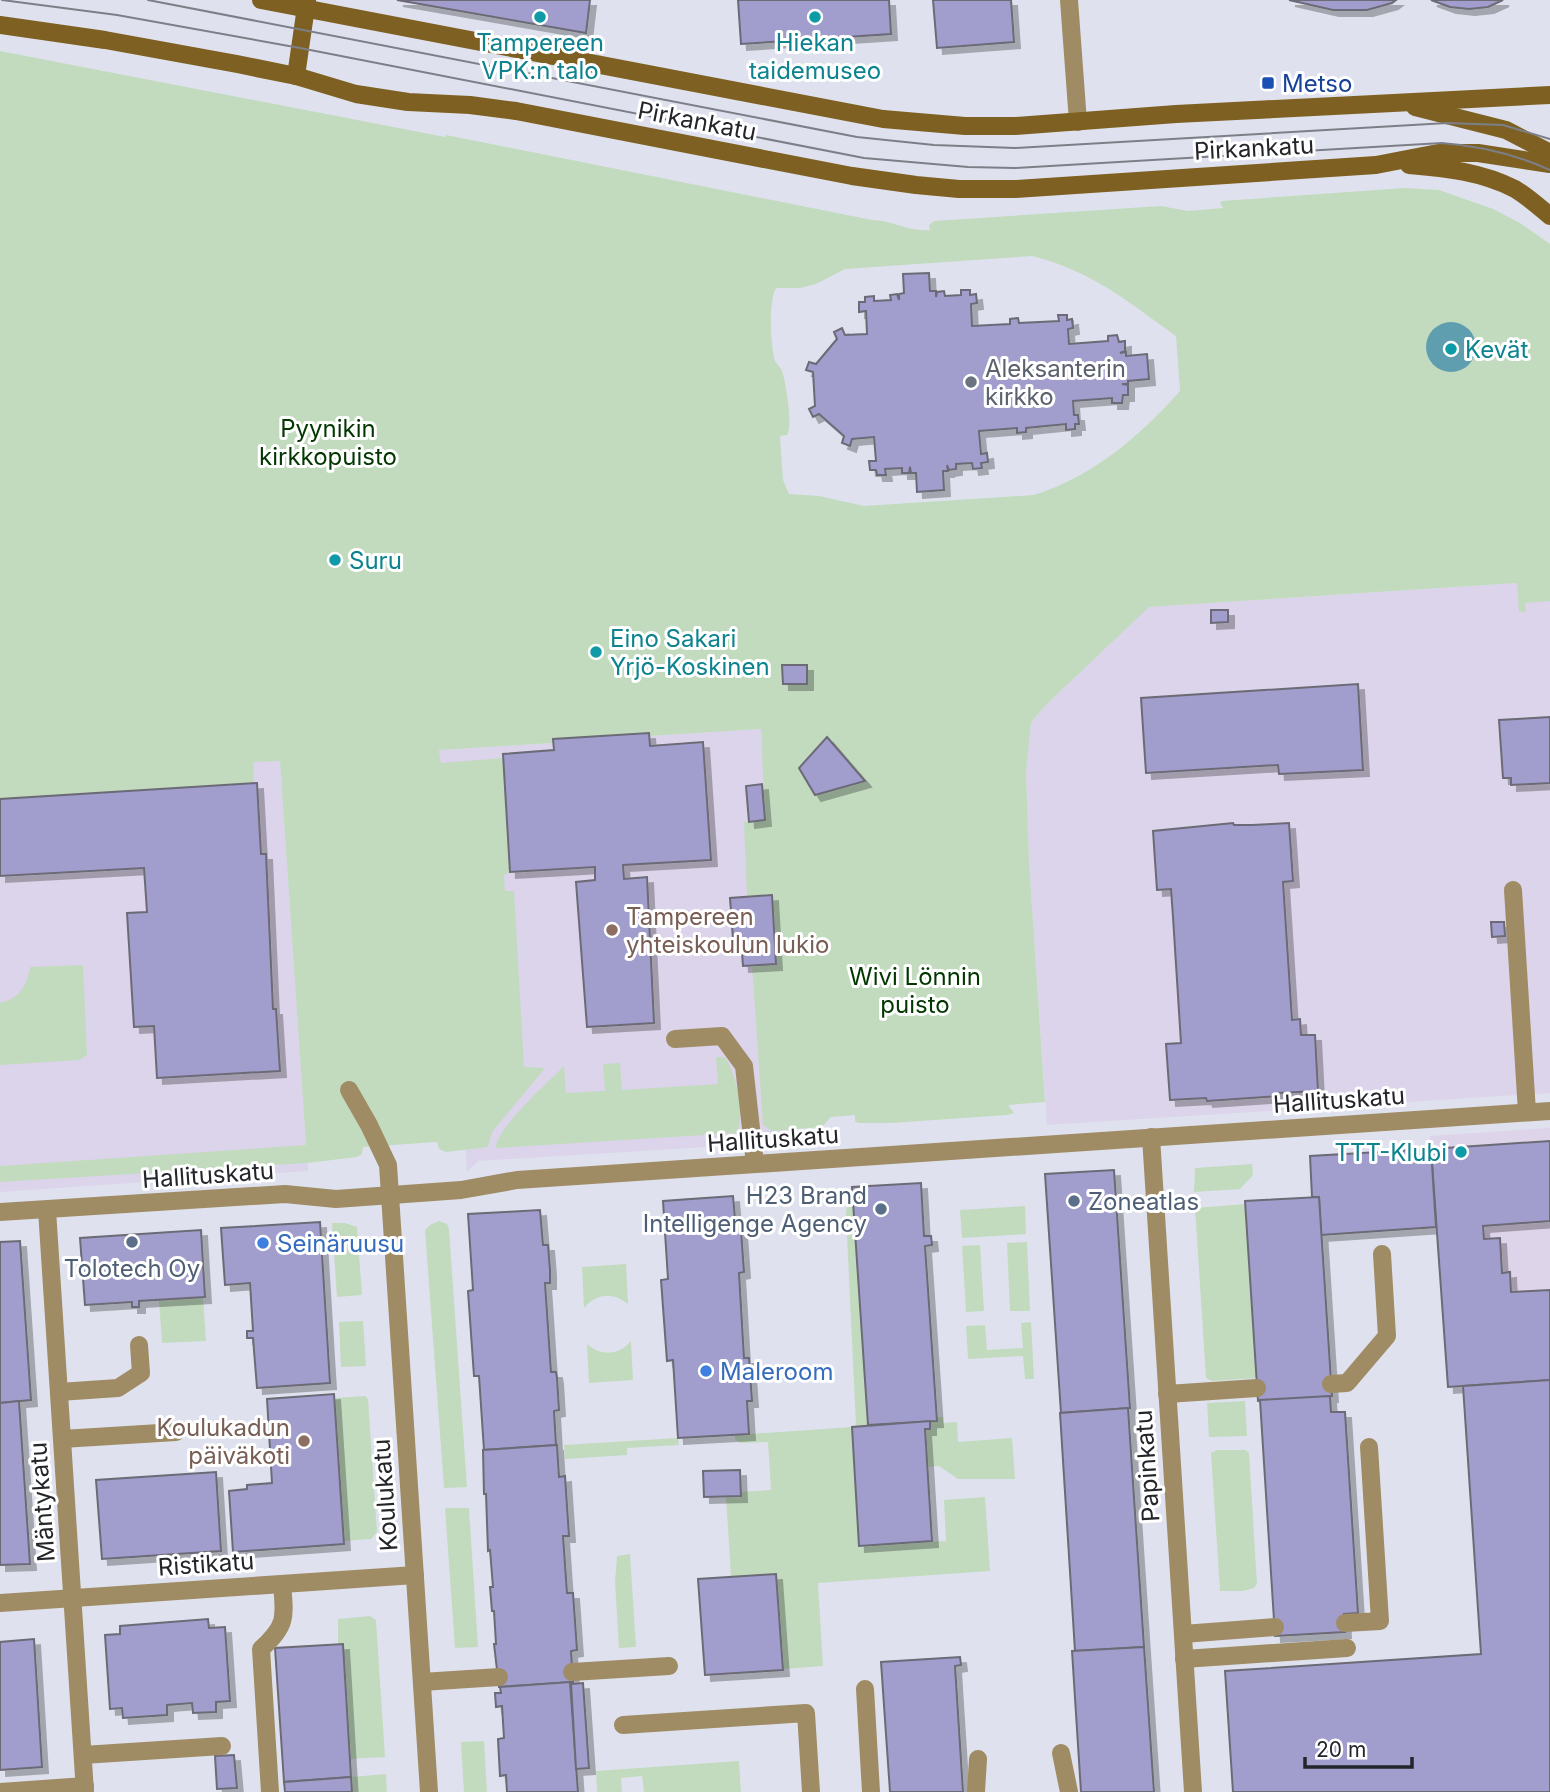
<svg xmlns="http://www.w3.org/2000/svg" width="1550" height="1792" font-family="Inter,sans-serif">
<defs>
<filter id="shadow"><feDropShadow dx="6" dy="6" stdDeviation="0" flood-color="#0004"/></filter>
</defs>
<rect width="100%" height="100%" fill="#dfe2ee"/>
<path fill="#ded4e9" d="M1550,1128V1380L1448,1387L1430,1136Z"/>
<g fill="#dcd4ea">
<path d="M1550,581V1093L1047,1125L1029,861L1026,772L1031,722L1050,701L1148,607Z"/>
<path d="M761,729L788,1142L478,1161L467,1172L439,750L553,743V739L649,733L650,736Z"/>
<path d="M280,760L308,1171L0,1192V779Z"/>
</g>
<g fill="#c2dbbf" fill-rule="evenodd">
<path d="M0,51L445,137L446,135L872,220C891,220 909,232 930,230L929,225L934,221L1161,206L1188,211L1223,208L1220,203L1222,201L1405,188L1439,190L1493,209L1520,223L1550,244V601L1525,603L1526,612H1519L1517,583L1149,607L1050,701L1031,722L1026,772L1029,861L1045,1102L1008,1105L1014,1113L1007,1115L891,1123H858L855,1121V1115L831,1117L822,1127L772,1131L763,1125L752,965L776,963L772,896L747,897L744,822L765,820L761,729L650,736L649,733L554,738L553,743L439,750L441,763L503,758L510,872L504,875L505,891H514L524,1067L545,1068L492,1132L488,1147L446,1152L439,1149L437,1142L363,1147L362,1154L357,1157L307,1163L0,1182V1166L306,1145L280,761L253,762L254,783L0,799ZM1032,256C1092,271 1127,301 1176,336L1180,391C1140,436 1092,477 1034,495L864,506L819,496L789,494L783,480L780,436L787,435C793,425 786,383 782,371C780,366 775,363 774,358C771,340 768,304 776,288H800L816,284L845,269Z"/>
<path d="M83,965L87,1055L80,1060L0,1065V1003C19,998 27,987 30,967Z"/>
<path d="M716,1057H724C736,1068 746,1119 736,1133L496,1148C496,1128 549,1082 564,1066L566,1093L605,1091L603,1064L620,1063L622,1090L718,1084Z"/>
<path d="M1252,1164L1253,1175L1240,1189L1194,1192L1195,1168Z"/>
<path d="M852,1194L868,1425L856,1426L846,1214L847,1203Z"/>
<path d="M1246,1204L1257,1378L1212,1381L1206,1378L1195,1208Z"/>
<path d="M1025,1206L1026,1234L962,1238L960,1210Z"/>
<path d="M439,1221L447,1224L449,1229L467,1487L444,1488L425,1230L430,1225Z"/>
<path d="M332,1223H345L357,1227L362,1295L337,1297Z"/>
<path d="M1027,1242L1030,1311H1010L1007,1243Z"/>
<path d="M980,1245L984,1311L966,1312L962,1246Z"/>
<path d="M626,1264L628,1304C613,1292 597,1293 584,1308L582,1267Z"/>
<path d="M203,1297L206,1341L162,1343L159,1300Z"/>
<path d="M363,1321L366,1366L341,1367L339,1322Z"/>
<path d="M1031,1322L1034,1379H1025L1023,1356L968,1359L966,1326L985,1325L987,1350L1023,1348L1021,1323Z"/>
<path d="M631,1341L633,1380L589,1383L587,1344C601,1356 618,1356 631,1341Z"/>
<path d="M365,1396L368,1399L377,1532L371,1539L344,1541L335,1398Z"/>
<path d="M1245,1401L1247,1436L1209,1437L1207,1403Z"/>
<path d="M936,1417H943V1423L957,1422L958,1442L1012,1438L1015,1479H958L939,1466L927,1467L925,1430L930,1429V1421Z"/>
<path d="M852,1427L859,1546L946,1541L944,1500L985,1497L990,1571L818,1583L823,1666L783,1669L776,1575L731,1577L726,1496L740,1492L771,1490L768,1442L740,1443L735,1439V1435Z"/>
<path d="M678,1438L679,1445L627,1448V1455L565,1459L564,1445Z"/>
<path d="M1217,1450H1245L1249,1453L1257,1584L1254,1588L1243,1591H1220L1211,1453Z"/>
<path d="M445,1508H469L478,1647L455,1648Z"/>
<path d="M630,1554L636,1647L619,1648L615,1582L617,1556Z"/>
<path d="M370,1616L376,1620L385,1757L350,1759L343,1644H338V1619Z"/>
<path d="M484,1741L487,1792H464L461,1742Z"/>
<path d="M739,1761L741,1792H644L642,1776L621,1778L622,1792H597L596,1771Z"/>
<path d="M386,1774L387,1792H352L351,1777Z"/>
</g>
<circle fill="#5f9eaf" cx="1451" cy="347" r="25"/>
<g fill="#a19dcd" stroke="#6c6b76" stroke-width="2" filter="url(#shadow)">
<path d="M397,0H590L586,33Z"/>
<path d="M738,0H889L891,34L741,44Z"/>
<path d="M933,0H1011L1014,42L937,48Z"/>
<path d="M1289,0H1396L1392,3L1367,10H1333Z"/>
<path d="M1431,0H1503L1488,7L1469,9L1450,7Z"/>
<path d="M929,273L930,291H936V297L937,292L944,291L945,296L961,295V290H970V295L976,294L977,303L971,304L972,326L1010,324V319L1018,318L1019,323L1059,321L1058,315H1067V320L1072,319L1073,328L1068,329L1069,344L1108,341V336L1117,335L1119,342L1125,341V351L1120,353L1126,352V356L1147,354L1149,379L1128,381V384H1122L1128,385V395H1123L1122,403H1112V398L1073,401L1074,415H1078L1079,424H1075V429L1066,430V424L1026,428V432L1017,433V428L979,431L981,454L987,453L988,462L981,463L982,468L973,469L972,463L956,464V469L949,470L947,465L948,471H943L944,490L917,492L916,473H911L910,467L909,473H902V468L885,469L886,475H877L876,470H870L869,461H876L874,437L852,439L850,446L842,443L844,436L819,414L813,417L809,409L815,406L813,372L806,370L809,362L816,364L837,339L834,332L842,328L845,335L867,334L866,311L859,312V302H865V297L874,296V301L891,300L890,295L897,294L899,300V294L904,293L903,274Z"/>
<path d="M1211,610H1228V622L1211,623Z"/>
<path d="M782,665H807V684H783Z"/>
<path d="M1358,684L1363,770L1279,774L1278,765L1146,773L1141,698Z"/>
<path d="M1550,717V783L1511,785V778H1503L1499,720Z"/>
<path d="M649,733L650,746L703,742L711,860L623,865L624,879L647,877L654,1023L587,1027L576,882L595,880V867L510,872L503,754L554,750L553,739Z"/>
<path d="M827,737L865,781L815,795L799,768Z"/>
<path d="M257,783L261,854H266L273,1009H276L280,1071L157,1078L154,1026L134,1027L127,913L147,912L144,868L0,876V799Z"/>
<path d="M762,784L765,820L749,822L746,786Z"/>
<path d="M1233,823L1234,825H1252L1289,823L1293,881L1283,882L1292,1020L1300,1019L1301,1035H1315L1318,1091L1279,1093V1096L1207,1101L1206,1098L1170,1100L1166,1044L1181,1043L1173,917L1171,889L1157,890L1153,831Z"/>
<path d="M772,895L776,964L743,966L741,939H733L730,898Z"/>
<path d="M1491,922H1504L1505,936L1492,937Z"/>
<path d="M1550,1141V1221L1483,1226L1484,1239L1500,1238L1502,1273L1510,1272L1511,1292L1550,1290V1380L1448,1387L1431,1149Z"/>
<path d="M1431,1149L1436,1227L1321,1235L1319,1197H1312L1310,1156Z"/>
<path d="M1114,1170L1130,1408L1061,1413L1045,1174Z"/>
<path d="M921,1183L924,1236H931L932,1245L925,1246L937,1421L868,1425L852,1187Z"/>
<path d="M733,1196L736,1230H741L744,1272L739,1273L744,1358H749L752,1401H747L749,1434L678,1438L673,1360L667,1361L661,1280L668,1279L663,1201Z"/>
<path d="M1319,1197L1332,1396L1258,1401L1245,1201Z"/>
<path d="M540,1210L543,1245H548L550,1270V1283H545L551,1372H556L557,1378L559,1410L554,1411L556,1445L484,1450L479,1376H474L468,1291L473,1290L468,1214Z"/>
<path d="M320,1222L330,1383L257,1388L253,1338H247V1331H253L250,1283L225,1285L221,1228Z"/>
<path d="M201,1230L205,1297L139,1301V1307H132V1302L85,1305L80,1238Z"/>
<path d="M20,1241L31,1400L0,1403V1242Z"/>
<path d="M1550,1380V1792H1233L1225,1671L1481,1654L1463,1386Z"/>
<path d="M334,1394L344,1544L233,1552L229,1491L247,1489V1485L272,1483L267,1399Z"/>
<path d="M1330,1396L1331,1412H1345L1358,1613L1344,1614L1345,1632L1275,1636L1260,1400Z"/>
<path d="M19,1401L30,1564L0,1565V1403Z"/>
<path d="M1128,1408L1144,1647L1075,1651L1060,1413Z"/>
<path d="M930,1421V1429H925L932,1541L859,1546L852,1427Z"/>
<path d="M557,1445L559,1477L565,1476L569,1536H563L567,1593H573L577,1650L571,1651L573,1682L499,1687L494,1644H496L494,1611H492L490,1587H493L490,1550L488,1551L486,1494H484L483,1450Z"/>
<path d="M740,1470L741,1496L704,1497L703,1471Z"/>
<path d="M216,1472L221,1551L102,1559L96,1480Z"/>
<path d="M776,1574L783,1670L705,1675L698,1579Z"/>
<path d="M208,1619L209,1628L225,1627L230,1701L216,1702V1712L193,1713L192,1703L167,1705V1715L123,1718L122,1708L110,1709L105,1635L120,1634V1626Z"/>
<path d="M34,1639L42,1767L0,1770V1642Z"/>
<path d="M343,1644L351,1777L284,1782L275,1648Z"/>
<path d="M1144,1647L1154,1792H1081L1072,1651Z"/>
<path d="M960,1657L961,1665L955,1666L963,1792H890L881,1662Z"/>
<path d="M570,1682L578,1792H507L506,1775L500,1776L498,1739L504,1738L502,1706L496,1707L495,1693H501L500,1687Z"/>
<path d="M583,1683L589,1768L576,1769L571,1684Z"/>
<path d="M234,1755L237,1788L217,1789L215,1756Z"/>
<path d="M351,1777L352,1792H285L284,1782Z"/>
</g>
<g fill="none" stroke-linecap="round" stroke-linejoin="round">
<g stroke="#9f8c65" stroke-width="18">
<path d="M1513,890L1527,1112"/>
<path d="M675,1039L722,1036L744,1066L755,1164"/>
<path d="M349,1090L369,1125L388,1165L390,1195"/>
<path d="M1331,1384L1347,1383L1387,1336L1382,1254"/>
<path d="M59,1392L118,1388L141,1373L139,1345"/>
<path d="M1167,1394L1257,1388"/>
<path d="M62,1439L176,1432"/>
<path d="M1345,1623L1380,1621L1369,1447"/>
<path d="M1183,1634L1275,1627"/>
<path d="M1184,1659L1347,1648"/>
<path d="M572,1672L669,1666"/>
<path d="M422,1682L499,1677"/>
<path d="M865,1689L871,1792"/>
<path d="M623,1725L806,1713L811,1792"/>
<path d="M1061,1753L1069,1792"/>
<path d="M83,1755L222,1746"/>
<path d="M0,1792L85,1786"/>
<path d="M270,1792L261,1649C287,1626 285,1617 282,1584"/>
<path d="M976,1792L978,1759"/>
</g>
<g stroke="#9f8c65" stroke-width="18">
<path d="M1069,0L1078,122"/>
<path d="M1151,1137L1193,1792"/>
<path d="M390,1195L429,1792"/>
<path d="M47,1210L85,1792"/>
<path d="M0,1212L285,1194L336,1199L461,1190L517,1180L1550,1111"/>
<path d="M0,1603L415,1575"/>
</g>
<g stroke="#7e6122" stroke-width="18">
<path d="M261,0L883,119L965,126H1015L1176,114L1550,95"/>
<path d="M0,25L105,40L237,64L296,76L356,94L408,102L470,105L516,111L852,176L916,185L959,189H1015L1376,165L1438,153H1478L1550,164"/>
<path d="M296,76L307,0"/>
<path d="M1415,107L1506,130L1550,153"/>
<path d="M1409,165C1446,168 1482,172 1515,189C1527,196 1539,207 1550,216"/>
</g>
<g stroke="#7d7f88" stroke-width="2">
<path d="M2,0L117,15L300,48L864,158L968,167L1015,168L1442,143C1481,146 1515,154 1550,170"/>
<path d="M148,0L857,137L934,145L1015,148L1447,123L1503,125L1550,139"/>
</g>
</g>
<g fill="#0f9aa8" stroke="#fff" stroke-width="2.5">
<circle cx="540" cy="17" r="7"/>
<circle cx="815" cy="17" r="7"/>
<circle cx="1451" cy="349" r="7"/>
<circle cx="335" cy="560" r="7"/>
<circle cx="596" cy="652" r="7"/>
<circle cx="1461" cy="1152" r="7"/>
</g>
<rect fill="#1a4fb4" stroke="#fff" stroke-width="2.5" x="1261" y="76" width="14" height="14" rx="3.5"/>
<circle fill="#6b7280" stroke="#fff" stroke-width="2.5" cx="971" cy="382" r="7"/>
<g fill="#8d6e63" stroke="#fff" stroke-width="2.5">
<circle cx="612" cy="930" r="7"/>
<circle cx="304" cy="1441" r="7"/>
</g>
<g fill="#5c6f8a" stroke="#fff" stroke-width="2.5">
<circle cx="1074" cy="1201" r="7"/>
<circle cx="881" cy="1209" r="7"/>
<circle cx="132" cy="1242" r="7"/>
</g>
<g fill="#3f7fe0" stroke="#fff" stroke-width="2.5">
<circle cx="263" cy="1243" r="7"/>
<circle cx="706" cy="1371" r="7"/>
</g>
<g text-anchor="middle" dominant-baseline="central" stroke-width="6" stroke-linejoin="round" paint-order="stroke">
<g font-size="24" fill="#0d838f" stroke="#fff" text-anchor="start">
<text x="540" y="42" text-anchor="middle">Tampereen<tspan x="540" dy="28">VPK:n talo</tspan></text>
<text x="815" y="42" text-anchor="middle">Hiekan<tspan x="815" dy="28">taidemuseo</tspan></text>
<text x="1465" y="349">Kevät</text>
<text x="349" y="560">Suru</text>
<text x="610" y="638">Eino Sakari<tspan x="610" dy="28">Yrjö-Koskinen</tspan></text>
<text x="1447" y="1152" text-anchor="end">TTT-Klubi</text>
</g>
<g font-size="24" fill="#164399" stroke="#fff" text-anchor="start">
<text x="1282" y="83">Metso</text>
</g>
<g font-size="24" fill="#24252a" stroke="#fff">
<text transform="translate(697 121) rotate(11)">Pirkankatu</text>
<text transform="translate(1254 148) rotate(-3)">Pirkankatu</text>
<text transform="translate(1339 1100) rotate(-4)">Hallituskatu</text>
<text transform="translate(773 1139) rotate(-4)">Hallituskatu</text>
<text transform="translate(208 1175) rotate(-4)">Hallituskatu</text>
<text transform="translate(1147 1466) rotate(-94)">Papinkatu</text>
<text transform="translate(385 1495) rotate(-94)">Koulukatu</text>
<text transform="translate(42 1502) rotate(-94)">Mäntykatu</text>
<text transform="translate(206 1564) rotate(-4)">Ristikatu</text>
</g>
<g font-size="24" fill="#5b616d" stroke="#fff" text-anchor="start">
<text x="985" y="368">Aleksanterin<tspan x="985" dy="28">kirkko</tspan></text>
</g>
<g font-size="24" fill="#023700" stroke="#fff">
<text x="328" y="428">Pyynikin<tspan x="328" dy="28">kirkkopuisto</tspan></text>
<text x="915" y="976">Wivi Lönnin<tspan x="915" dy="28">puisto</tspan></text>
</g>
<g font-size="24" fill="#785e54" stroke="#fff" text-anchor="start">
<text x="626" y="916">Tampereen<tspan x="626" dy="28">yhteiskoulun lukio</tspan></text>
<text x="290" y="1427" text-anchor="end">Koulukadun<tspan x="290" dy="28">päiväkoti</tspan></text>
</g>
<g font-size="24" fill="#4e5e75" stroke="#fff" text-anchor="end">
<text x="867" y="1195">H23 Brand<tspan x="867" dy="28">Intelligenge Agency</tspan></text>
<text x="1088" y="1201" text-anchor="start">Zoneatlas</text>
<text x="132" y="1268" text-anchor="middle">Tolotech Oy</text>
</g>
<g font-size="24" fill="#366cbe" stroke="#fff" text-anchor="start">
<text x="277" y="1243">Seinäruusu</text>
<text x="720" y="1371">Maleroom</text>
</g>
</g>
<path d="M1305 1757v10h107v-10" fill="none" stroke="#24252a" stroke-width="3.5"/>
<text x="1316" y="1757" font-size="21" fill="#24252a" stroke="#ffffff" stroke-width="5" paint-order="stroke">20 m</text>
</svg>
